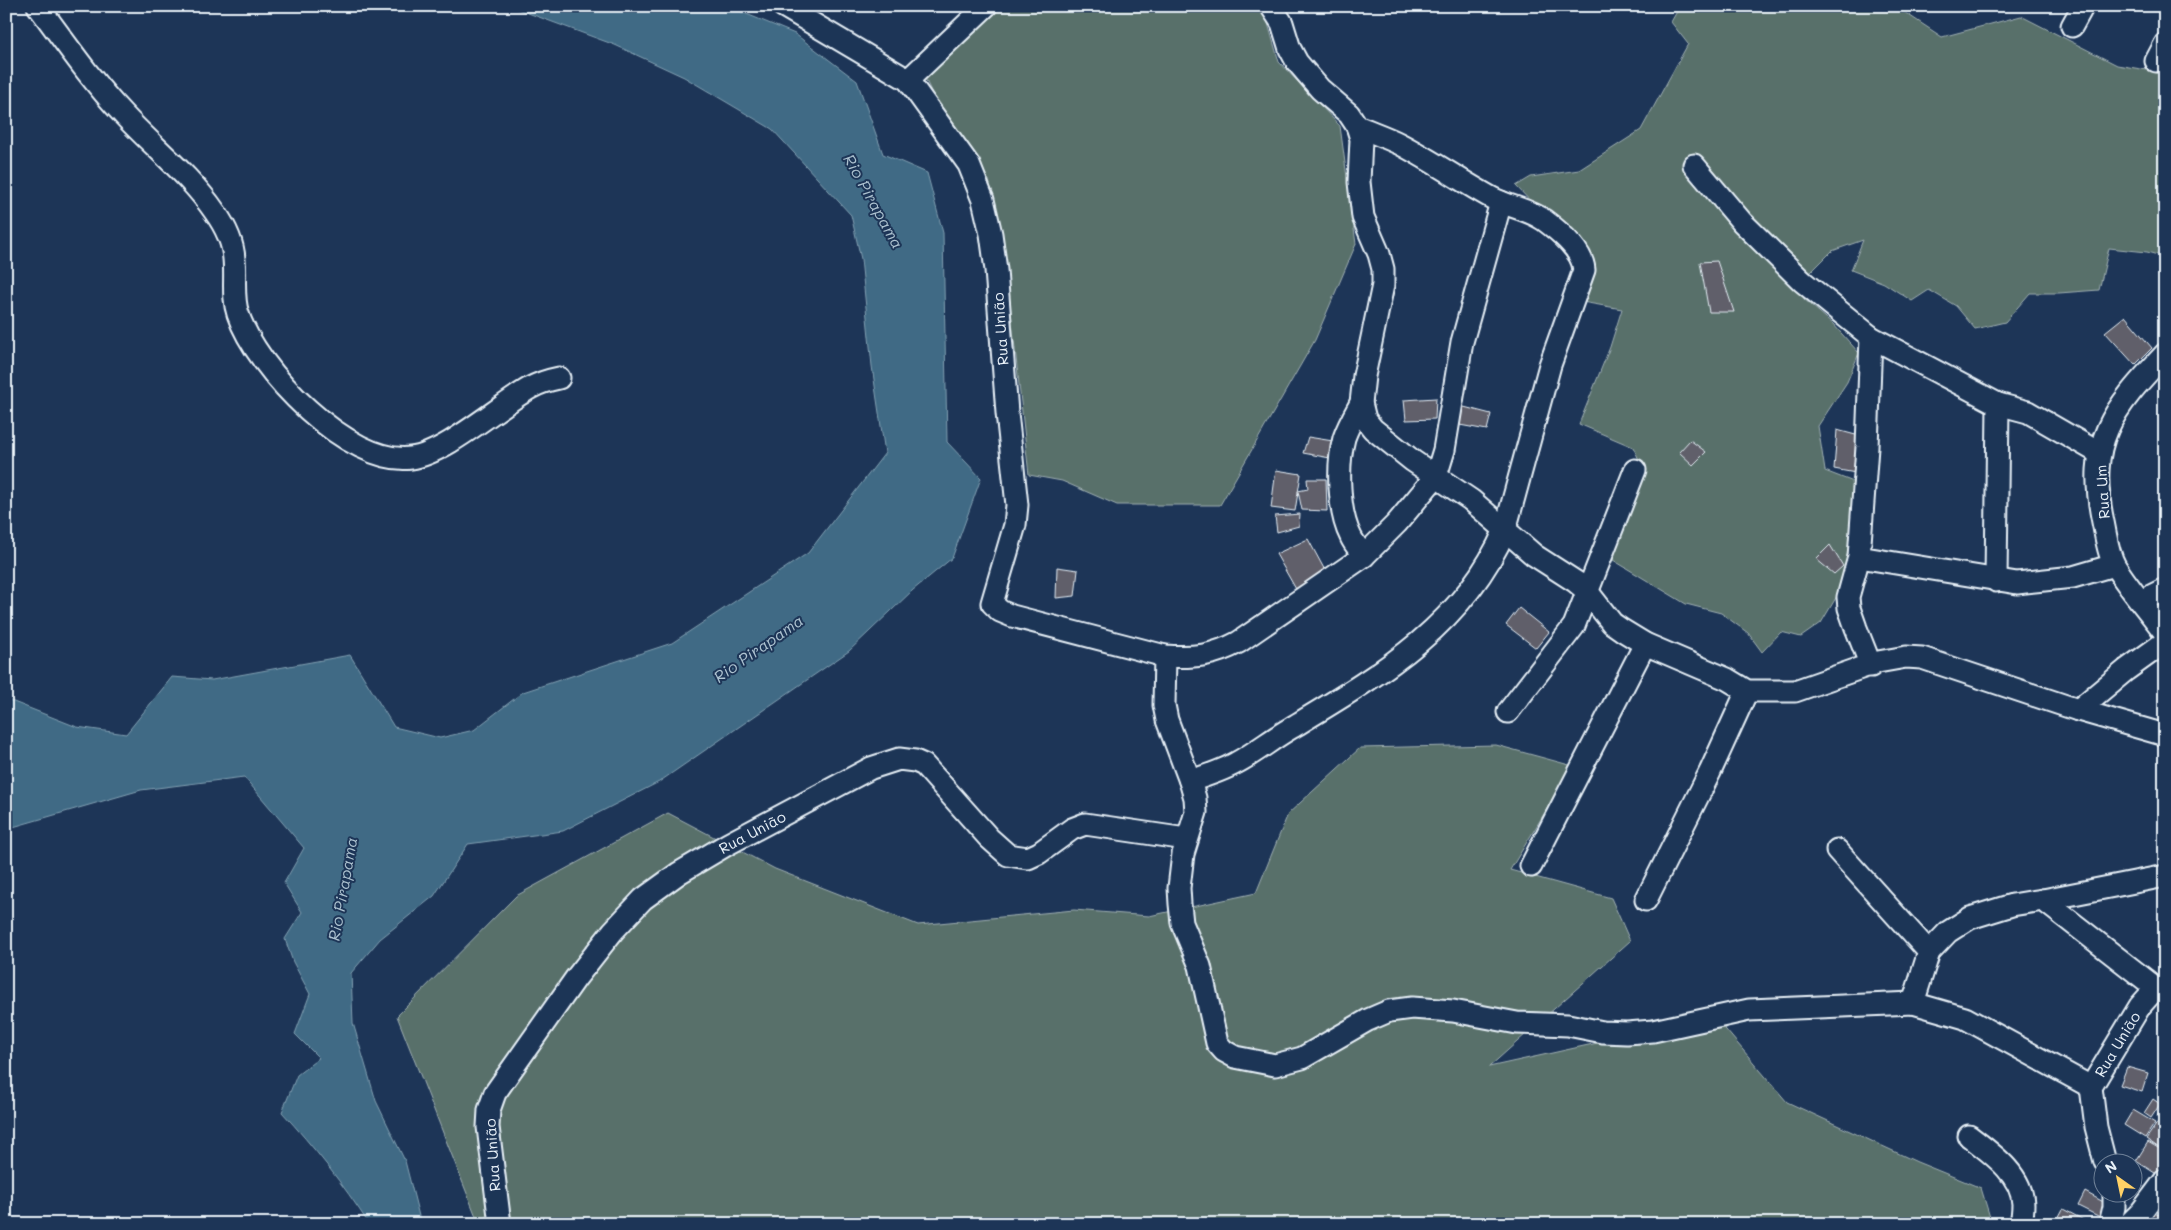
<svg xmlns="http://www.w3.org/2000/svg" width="2171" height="1230" font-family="Mali,sans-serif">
<rect width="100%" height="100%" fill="#1d3557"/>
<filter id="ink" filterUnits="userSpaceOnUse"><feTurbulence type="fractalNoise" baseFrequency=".02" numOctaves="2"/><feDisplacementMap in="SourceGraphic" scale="10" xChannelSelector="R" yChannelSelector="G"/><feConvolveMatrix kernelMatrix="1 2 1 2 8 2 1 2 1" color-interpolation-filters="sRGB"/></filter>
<g filter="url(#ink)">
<g fill="#586f6b" stroke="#a0b0b2">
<path d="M994,6H1263L1279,62L1340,126L1356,244L1315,340L1220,505H1117L1062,481L1029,475L1004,249L989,180L959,150L920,68Z"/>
<path d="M1680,6H1895L1942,37L2021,16L2117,65L2165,73V257L2147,252L2109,248L2099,290L2059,293H2030L2005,322L1975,329L1956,306L1929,290L1912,301L1884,283L1851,270L1863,240L1832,251L1802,281L1804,299L1833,324L1859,353L1847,382L1818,426L1825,471L1856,483L1853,545L1840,591L1821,623L1801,637L1781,632L1762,652L1748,633L1721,613L1686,604L1613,560L1619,531L1645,472L1633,447L1579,424L1610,347L1622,309L1582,302L1592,265L1569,226L1536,207L1516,186L1531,177L1579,170L1641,130L1688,44L1671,22Z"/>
<path d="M1496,745L1573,766L1510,870L1611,898L1630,941L1489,1067L1715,1017L1787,1102L1917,1162L1981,1188L1992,1224H479L397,1016L516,896L668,813L775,869L918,925L1074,910L1149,916L1256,893L1288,814L1360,748Z"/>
</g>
<path fill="#3f6b85" stroke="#83a1b3" d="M509,6H727L795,34L857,81L883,154L927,173L943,233L947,442L981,478L952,558L913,590L849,651L659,782L563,831L468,844L434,896L380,939L351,973L353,1023L376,1101L405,1161L421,1224H369C343,1184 314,1147 282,1112L297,1075L319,1058L295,1034L310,994L293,962L285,939L302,912L284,883L304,848L244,777L141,790L6,829V699L77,727L126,734L172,677L212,680L350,655L394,727L440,738L474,730L523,692L672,643L808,553L885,453L872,366L861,259L851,215L772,129L684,77L615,45Z"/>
<g fill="#605f6a" stroke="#e8f1f8">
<path d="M1717,261L1734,312H1709L1700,262Z"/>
<path d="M2125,316L2152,348L2135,365L2105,332Z"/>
<path d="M1436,398L1435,419L1406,420L1404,400Z"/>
<path d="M1460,406L1491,414L1487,430L1454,424Z"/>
<path d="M1837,430L1863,437L1861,474L1834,469Z"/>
<path d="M1308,437L1333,441L1330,458L1303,453Z"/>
<path d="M1690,440L1706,452L1693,465L1679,452Z"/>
<path d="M1276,470L1301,474L1295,511L1271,508Z"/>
<path d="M1307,479H1326L1327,511L1302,510L1298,491L1308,489Z"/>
<path d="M1300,514L1299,526L1277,532L1275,516Z"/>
<path d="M1308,539L1328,576L1297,591L1276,554Z"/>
<path d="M1830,545L1843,566L1834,574L1816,559Z"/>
<path d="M1057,567L1078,570L1075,596L1056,598Z"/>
<path d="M1519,608L1549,632L1536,648L1506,625Z"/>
<path d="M2127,1067L2148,1073L2142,1092L2120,1085Z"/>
<path d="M2153,1099L2160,1104L2151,1118L2144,1113Z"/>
<path d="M2163,1106L2165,1107V1122L2157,1117Z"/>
<path d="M2133,1110L2155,1123L2145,1138L2124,1125Z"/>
<path d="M2158,1122L2165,1127V1152L2146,1139Z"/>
<path d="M2148,1142L2165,1152V1164L2158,1175L2136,1161Z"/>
<path d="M2085,1192L2109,1205L2102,1218L2078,1206Z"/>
<path d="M2063,1209L2091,1224H2060L2056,1222Z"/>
<path d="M2151,1209L2165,1219V1224H2142Z"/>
</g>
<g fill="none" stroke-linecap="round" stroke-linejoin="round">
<g stroke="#e8f1f8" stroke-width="25">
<g id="minor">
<path d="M38,6C65,42 90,79 121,112C152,146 189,174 215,212C225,226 233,242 234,259C236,278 232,297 238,314C256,369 349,466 411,458C445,454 498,406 530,388C539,383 549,380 559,378"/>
<path d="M783,6L908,80L969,165L983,200L991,234L996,270L1007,413L1017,505L1015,525L992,603L1000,611L1012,616L1165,656C1194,658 1213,656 1239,642L1364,556L1397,523L1436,476L1444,450L1462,342L1501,202"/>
<path d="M1271,6L1282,23L1290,49L1297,62L1320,89L1349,114L1357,126L1361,139L1359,182L1363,217L1379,254L1383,269V285L1364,376L1361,403L1365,419L1373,429L1413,461L1471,500L1534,555L1576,582L1587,591L1612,623L1622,630L1645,644L1727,679L1747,691H1795L1878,662L1906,657L1922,658L2078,710L2165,735"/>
<path d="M2072,26L2083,6"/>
<path d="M2156,61L2165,44"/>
<path d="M908,80L986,6"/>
<path d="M1694,165L1742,222L1802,281L1871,337L1998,404L2028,412L2099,453"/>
<path d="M2165,354C2112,410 2086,441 2103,522C2106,536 2108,554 2115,566C2129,589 2149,611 2165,633"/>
<path d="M1361,403C1355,414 1348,426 1344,438C1337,465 1338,512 1351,537C1354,544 1360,550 1364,556"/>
<path d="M1859,557L2017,583L2073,577L2114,565"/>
<path d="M1996,581L1998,404"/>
<path d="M2141,601L2165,589"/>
<path d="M1165,656L1164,705L1167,720L1190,781L1195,798L1196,812L1183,854L1179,888L1180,904L1182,923L1200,966L1217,1043L1224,1051L1235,1057L1275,1065L1302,1058L1368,1020L1389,1011L1412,1008L1453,1011L1517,1023L1568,1025L1603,1032L1627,1033L1653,1031L1749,1010L1913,1003L1965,1018L2091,1087"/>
<path d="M1871,666L1856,628L1849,608L1848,597L1859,557L1867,447L1871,337"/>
<path d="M2078,710L2126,670L2165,642"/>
<path d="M1508,712L1574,626L1635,470"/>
<path d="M1190,781C1206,776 1222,771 1236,763C1255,753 1272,739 1291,728C1377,676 1463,627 1505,530L1550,365L1584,270C1583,251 1559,231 1544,220C1528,209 1509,207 1492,198C1461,181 1431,160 1400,144C1386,137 1371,132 1357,126"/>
<path d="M1837,850L1929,952L1913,1003"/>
<path d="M1531,866L1645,644"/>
<path d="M1646,900L1710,772L1747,691"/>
<path d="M2043,900L2156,988L2165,992"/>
<path d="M1929,952L1948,932L1970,918L2012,905L2043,900L2165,876"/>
<path d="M1969,1136C1991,1153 2022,1174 2023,1204C2023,1211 2022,1218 2021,1224"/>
<path d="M2105,1162L2096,1127L2091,1087L2140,1006L2156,988"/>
<path d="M500,1224L488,1127L489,1110L495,1093L576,978L613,931L643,899L679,873L728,844L871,768L899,759L915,761L924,765L989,838L1008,855L1028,858L1039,853L1072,829L1085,824L1186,839"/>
<path d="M2110,1224L2114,1207V1192"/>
<path d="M2129,1224L2141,1212L2165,1180"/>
</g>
</g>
<use href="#minor" stroke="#1d3557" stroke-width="21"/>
</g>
</g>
<g text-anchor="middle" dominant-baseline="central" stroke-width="4" stroke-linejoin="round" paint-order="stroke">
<g font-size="15" fill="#e8f1f8" stroke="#1d3557">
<text transform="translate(1000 329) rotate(-94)">Rua União</text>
<text transform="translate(2102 492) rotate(-94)">Rua Um</text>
<text transform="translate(752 832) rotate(-28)">Rua União</text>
<text transform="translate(2117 1044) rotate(-59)">Rua União</text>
<text transform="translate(492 1155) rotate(-94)">Rua União</text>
</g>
<g font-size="16" font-style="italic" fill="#adc2d0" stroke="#1d3557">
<text transform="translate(874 201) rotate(61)">Rio Pirapama</text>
<text transform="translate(758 648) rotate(-35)">Rio Pirapama</text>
<text transform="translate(342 889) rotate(-80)">Rio Pirapama</text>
</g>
</g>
<rect width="2171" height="1230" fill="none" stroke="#1d3557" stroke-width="25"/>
<rect x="12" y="12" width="2146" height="1205" fill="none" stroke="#e8f1f8" stroke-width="2" filter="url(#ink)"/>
<g transform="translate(2118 1178) rotate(327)"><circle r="24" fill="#1d3557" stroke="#6e8097"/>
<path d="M0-4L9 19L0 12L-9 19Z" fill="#ffd166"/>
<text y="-8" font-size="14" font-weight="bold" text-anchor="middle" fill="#e8f1f8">N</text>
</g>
</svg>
